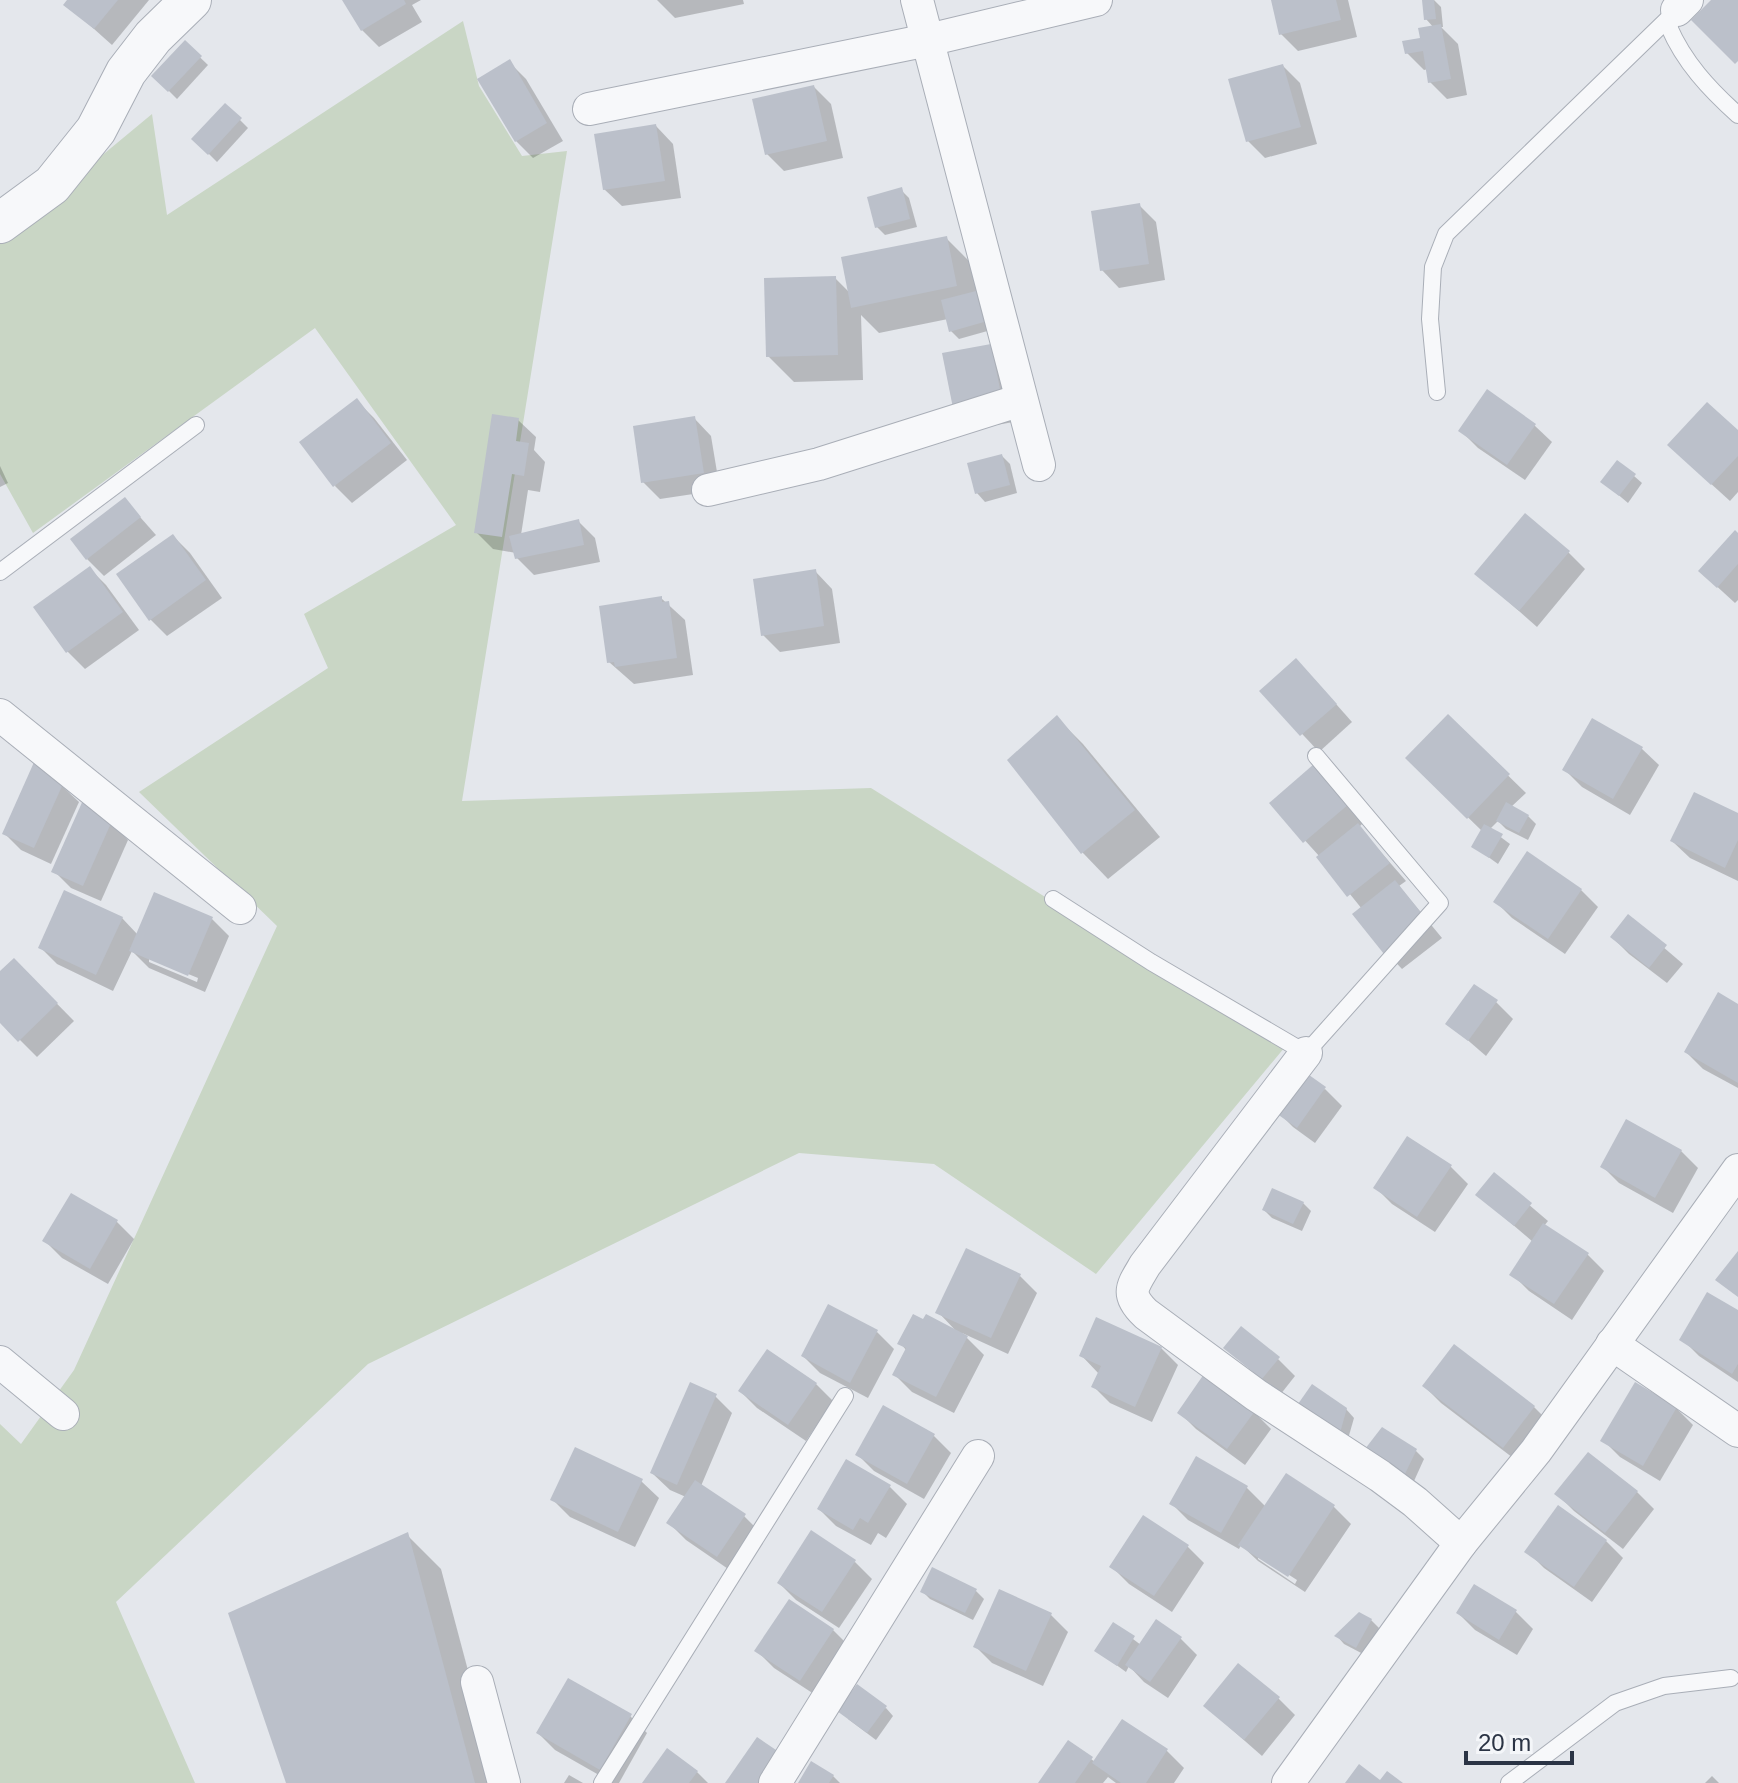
<svg xmlns="http://www.w3.org/2000/svg" width="1738" height="1783" font-family="Arial,sans-serif">
<rect width="100%" height="100%" fill="#e4e7ec"/>
<path fill="#c9d6c5" d="M463,21L479,86L522,156L567,151L462,801L871,788L1285,1047L1096,1274L934,1164L799,1153L368,1364L116,1602L195,1783H0V1424L21,1444L74,1370L277,926L139,792L328,668L304,614L456,525L315,328L33,533L0,474V240L152,114L167,215Z"/>
<g fill="#0003" fill-rule="evenodd">
<path d="M70,0H149L112,45L66,4Z"/>
<path d="M344,0H421L412,5L422,22L379,47L362,30Z"/>
<path d="M657,0H743L744,4L675,18Z"/>
<path d="M1273,0H1348L1357,37L1298,51L1281,34Z"/>
<path d="M1424,0H1434L1441,7L1443,27H1441L1458,44L1467,95L1447,99L1430,82L1428,69L1424,70L1407,53L1434,28L1426,19Z"/>
<path d="M185,43L208,65L177,99L154,76Z"/>
<path d="M509,62L526,79L563,141L533,158L516,141Z"/>
<path d="M1283,66L1300,83L1317,144L1265,158L1248,141Z"/>
<path d="M814,87L831,104L843,158L784,171L767,154Z"/>
<path d="M225,105L248,128L217,162L194,139Z"/>
<path d="M656,126L673,144L681,198L622,206L604,189Z"/>
<path d="M901,190L909,198L917,227L885,235L877,227Z"/>
<path d="M1139,205L1156,222L1165,280L1119,288L1102,270Z"/>
<path d="M946,238L972,264L991,330L959,339L951,331L948,319L879,333L861,315L863,380L794,382L768,356L835,278L850,293Z"/>
<path d="M990,346L1008,363L1019,421L973,429Z"/>
<path d="M357,401L374,418L407,460L352,503L335,486Z"/>
<path d="M694,418L711,436L720,490L660,499L643,482Z"/>
<path d="M518,420L536,437L534,450L545,462L540,492L528,490L521,535L578,521L595,538L600,562L534,575L517,558L516,553L493,549L476,532Z"/>
<path d="M1534,425L1552,442L1525,480L1478,448L1461,431Z"/>
<path d="M1738,432V492L1730,501L1687,462Z"/>
<path d="M1002,456L1010,464L1017,493L985,502L977,493Z"/>
<path d="M0,466L8,483L0,487Z"/>
<path d="M1634,476L1642,483L1628,503L1603,482Z"/>
<path d="M125,500L156,535L104,576L87,559Z"/>
<path d="M1738,535V600L1735,603L1700,571Z"/>
<path d="M173,536L190,553L222,598L167,636L150,619Z"/>
<path d="M1568,552L1585,569L1537,627L1477,574Z"/>
<path d="M89,568L106,585L139,630L85,669L68,652L36,608Z"/>
<path d="M815,571L832,589L840,643L780,652L763,635Z"/>
<path d="M661,598L685,620L693,675L634,684L609,662Z"/>
<path d="M1313,678L1352,722L1319,752L1262,691Z"/>
<path d="M1448,717L1526,793L1511,807L1528,816L1536,824L1528,840L1506,829L1498,821L1490,829L1510,844L1498,864L1473,846L1482,831L1407,758Z"/>
<path d="M1057,718L1083,744L1160,837L1108,879L1083,853L1010,760Z"/>
<path d="M1641,748L1659,765L1630,815L1582,787L1565,770Z"/>
<path d="M1314,767L1364,822L1359,827L1406,881L1399,886L1442,938L1402,969L1386,952L1362,909L1320,857L1272,804Z"/>
<path d="M61,785L79,802L51,864L21,850L4,833Z"/>
<path d="M1738,815V881L1690,858L1672,841Z"/>
<path d="M111,822L128,840L101,901L71,888L54,871Z"/>
<path d="M1581,890L1598,907L1565,954L1512,918L1495,901Z"/>
<path d="M1628,917L1683,964L1667,983L1629,954L1612,937Z"/>
<path d="M122,918L138,935L212,919L229,936L205,992L149,968L132,951L113,991L57,964L40,947ZM149,958L198,978L197,982L149,962Z"/>
<path d="M14,960L74,1021L37,1057L0,1020V974Z"/>
<path d="M1496,1002L1513,1019L1486,1056L1448,1023Z"/>
<path d="M1738,1006V1088L1703,1069L1686,1052Z"/>
<path d="M1325,1089L1342,1106L1315,1143L1293,1127L1276,1110Z"/>
<path d="M1681,1151L1698,1168L1673,1213L1619,1183L1602,1166Z"/>
<path d="M1450,1166L1468,1184L1435,1232L1392,1204L1375,1187Z"/>
<path d="M1494,1175L1548,1221L1544,1226L1587,1254L1604,1271L1572,1320L1529,1291L1512,1274L1533,1242L1478,1195Z"/>
<path d="M71,1196L117,1222L134,1239L108,1284L62,1258L45,1241Z"/>
<path d="M1303,1203L1311,1211L1302,1231L1272,1218L1264,1210Z"/>
<path d="M1020,1276L1037,1293L1008,1354L962,1333L984,1355L954,1413L912,1392L895,1375L907,1351L900,1343L957,1332L938,1312Z"/>
<path d="M1738,1312V1382L1699,1356L1682,1339Z"/>
<path d="M877,1332L894,1349L868,1398L820,1373L803,1356Z"/>
<path d="M1161,1348L1178,1365L1152,1422L1110,1403L1093,1386L1099,1374L1081,1355Z"/>
<path d="M1226,1348L1278,1359L1295,1376L1280,1395Z"/>
<path d="M816,1384L833,1401L806,1441L757,1408L740,1391Z"/>
<path d="M1424,1386L1534,1407L1551,1424L1521,1464L1441,1403Z"/>
<path d="M715,1396L732,1413L701,1486L744,1516L761,1533L734,1573L686,1540L669,1523L686,1497L670,1490L652,1473Z"/>
<path d="M1676,1408L1693,1425L1660,1481L1620,1457L1603,1440Z"/>
<path d="M1346,1409L1354,1418L1348,1439L1308,1411Z"/>
<path d="M1179,1412H1254L1271,1429L1245,1465L1196,1429Z"/>
<path d="M934,1436L951,1453L924,1499L874,1471L857,1454Z"/>
<path d="M1416,1451L1424,1459L1414,1481L1375,1457Z"/>
<path d="M1197,1459L1247,1488L1266,1507L1287,1475L1334,1507L1351,1524L1305,1592L1258,1561L1241,1545L1239,1549L1188,1520L1171,1503ZM1258,1555L1297,1580L1295,1584L1258,1559Z"/>
<path d="M641,1481L659,1498L635,1547L570,1517L553,1500Z"/>
<path d="M890,1487L907,1504L886,1538L878,1533L871,1545L836,1526L819,1509Z"/>
<path d="M1637,1492L1654,1509L1623,1549L1574,1511L1557,1494Z"/>
<path d="M407,1535L441,1569L498,1783H288Z"/>
<path d="M1606,1541L1623,1558L1592,1602L1544,1568L1527,1551Z"/>
<path d="M1187,1546L1204,1563L1172,1612L1129,1584L1112,1567Z"/>
<path d="M855,1562L872,1579L839,1628L796,1600L779,1583Z"/>
<path d="M922,1591H976L984,1599L973,1620L930,1599Z"/>
<path d="M1000,1592L1051,1615L1068,1632L1043,1686L992,1663L975,1646Z"/>
<path d="M1516,1612L1533,1629L1517,1655L1475,1630L1458,1613Z"/>
<path d="M1371,1620L1379,1628L1365,1655L1344,1644L1337,1636Z"/>
<path d="M1113,1624L1141,1645L1180,1638L1197,1655L1168,1698L1144,1682L1129,1666L1126,1672L1097,1651Z"/>
<path d="M833,1630L850,1647L817,1696L774,1668L757,1651Z"/>
<path d="M1278,1698L1295,1715L1262,1756L1205,1706Z"/>
<path d="M886,1708L893,1716L876,1740L848,1719Z"/>
<path d="M630,1716L647,1733L619,1783H613L555,1750L538,1733Z"/>
<path d="M1122,1721L1167,1751L1184,1768L1174,1783H1116L1108,1777L1103,1783H1040L1091,1759L1095,1762Z"/>
<path d="M697,1772L708,1783H644Z"/>
<path d="M569,1775L583,1783H564Z"/>
<path d="M833,1776L840,1783H801Z"/>
<path d="M1712,1776L1719,1783H1705Z"/>
</g>
<g fill="#bbc0ca">
<path d="M67,0H118L94,29L63,5Z"/>
<path d="M342,0H404L406,4L361,31Z"/>
<path d="M1271,0H1336L1341,20L1279,35Z"/>
<path d="M1422,0H1434L1436,19L1424,20Z"/>
<path d="M1711,0H1738V61L1735,64L1691,20Z"/>
<path d="M1441,24L1451,79L1428,83L1423,51L1405,54L1402,41L1420,38L1418,28Z"/>
<path d="M185,40L202,56L168,92L151,76Z"/>
<path d="M510,59L547,123L515,142L477,79Z"/>
<path d="M1283,64L1301,127L1246,142L1228,79Z"/>
<path d="M814,85L827,141L765,155L752,99Z"/>
<path d="M225,103L242,118L208,155L191,139Z"/>
<path d="M656,124L665,181L603,190L594,134Z"/>
<path d="M902,187L910,219L875,228L867,197Z"/>
<path d="M1140,203L1149,264L1100,271L1091,211Z"/>
<path d="M947,236L957,286L851,308L841,257Z"/>
<path d="M836,276L838,355L766,357L764,278Z"/>
<path d="M976,291L984,322L949,332L941,300Z"/>
<path d="M991,344L1003,404L954,413L942,353Z"/>
<path d="M1487,389L1536,424L1507,465L1458,431Z"/>
<path d="M357,398L391,443L333,487L299,442Z"/>
<path d="M1707,402L1738,430V456L1711,485L1667,445Z"/>
<path d="M492,414L519,418L516,441L529,443L524,476L512,474L502,537L474,533Z"/>
<path d="M695,416L704,473L641,483L633,426Z"/>
<path d="M1002,454L1010,485L975,494L967,463Z"/>
<path d="M1617,460L1636,474L1619,496L1600,482Z"/>
<path d="M125,497L141,517L86,560L70,539Z"/>
<path d="M1525,513L1570,551L1519,611L1474,574Z"/>
<path d="M579,519L584,545L515,559L509,536Z"/>
<path d="M1735,530L1738,533V564L1717,588L1698,571Z"/>
<path d="M173,534L206,580L149,621L116,574Z"/>
<path d="M90,566L123,612L66,653L33,607Z"/>
<path d="M816,569L824,626L761,636L753,579Z"/>
<path d="M662,596V602L669,601L677,658L615,667L614,662L607,663L599,606Z"/>
<path d="M1296,658L1337,704L1300,736L1259,691Z"/>
<path d="M1448,714L1510,774L1467,819L1405,758Z"/>
<path d="M1057,715L1135,810L1081,854L1007,760Z"/>
<path d="M1592,718L1643,747L1613,799L1562,770Z"/>
<path d="M35,760L63,784L34,848L2,834Z"/>
<path d="M1314,764L1349,804L1303,843L1269,803Z"/>
<path d="M1694,792L1738,813V840L1725,868L1670,841Z"/>
<path d="M84,798L112,821L83,886L51,872Z"/>
<path d="M1506,802L1529,815L1519,833L1496,821Z"/>
<path d="M1358,823L1390,863L1347,897L1316,857Z"/>
<path d="M1484,824L1503,834L1489,858L1471,847Z"/>
<path d="M1527,851L1582,889L1548,939L1493,902Z"/>
<path d="M1395,880L1427,920L1384,954L1352,914Z"/>
<path d="M64,890L123,917L96,975L38,948Z"/>
<path d="M154,892L213,917L188,976L129,951Z"/>
<path d="M1628,914L1667,945L1649,968L1610,937Z"/>
<path d="M14,958L58,1003L18,1042L0,1023V971Z"/>
<path d="M1474,984L1498,1000L1468,1041L1445,1024Z"/>
<path d="M1718,992L1738,1004V1083L1684,1052Z"/>
<path d="M1302,1070L1326,1087L1297,1128L1273,1111Z"/>
<path d="M1626,1119L1682,1150L1655,1198L1600,1167Z"/>
<path d="M1407,1136L1452,1165L1417,1217L1373,1188Z"/>
<path d="M1494,1172L1532,1203L1514,1226L1475,1195Z"/>
<path d="M1272,1188L1304,1202L1293,1224L1262,1210Z"/>
<path d="M71,1193L118,1220L90,1269L42,1241Z"/>
<path d="M1543,1223L1589,1253L1554,1304L1509,1275Z"/>
<path d="M966,1248L1021,1274L991,1338L935,1313Z"/>
<path d="M1738,1251V1297L1715,1280Z"/>
<path d="M1707,1292L1738,1310V1364L1732,1374L1679,1340Z"/>
<path d="M828,1304L878,1330L850,1383L801,1356Z"/>
<path d="M913,1314L923,1319L926,1314L968,1336L936,1397L892,1375L906,1348L897,1344Z"/>
<path d="M1096,1317L1162,1347L1135,1407L1091,1387L1101,1366L1079,1356Z"/>
<path d="M1241,1326L1280,1357L1262,1379L1223,1348Z"/>
<path d="M1454,1344L1535,1406L1503,1448L1422,1386Z"/>
<path d="M767,1349L817,1383L788,1425L738,1391Z"/>
<path d="M1204,1374L1255,1411L1227,1449L1177,1413Z"/>
<path d="M690,1382L717,1394L677,1485L650,1473Z"/>
<path d="M1635,1382L1677,1407L1643,1466L1600,1441Z"/>
<path d="M1312,1384L1347,1408L1340,1433L1298,1404Z"/>
<path d="M883,1405L935,1434L907,1484L855,1455Z"/>
<path d="M1382,1427L1417,1449L1405,1474L1365,1449Z"/>
<path d="M575,1447L643,1479L618,1532L550,1500Z"/>
<path d="M1588,1452L1638,1491L1605,1533L1554,1494Z"/>
<path d="M1196,1456L1248,1486L1221,1533L1169,1504Z"/>
<path d="M846,1459L891,1485L868,1523L860,1518L853,1530L817,1509Z"/>
<path d="M1286,1473L1335,1505L1288,1577L1238,1545Z"/>
<path d="M695,1480L746,1514L717,1557L666,1523Z"/>
<path d="M1558,1505L1607,1540L1574,1587L1524,1552Z"/>
<path d="M1143,1515L1189,1545L1154,1596L1109,1567Z"/>
<path d="M811,1530L856,1560L822,1612L777,1583Z"/>
<path d="M408,1532L475,1783H286L228,1613Z"/>
<path d="M932,1567L977,1589L965,1613L920,1592Z"/>
<path d="M1474,1584L1517,1610L1499,1640L1456,1613Z"/>
<path d="M999,1589L1052,1613L1026,1671L973,1647Z"/>
<path d="M789,1599L834,1629L800,1681L754,1651Z"/>
<path d="M1359,1612L1372,1619L1356,1648L1334,1636Z"/>
<path d="M1156,1619L1182,1637L1150,1682L1125,1665Z"/>
<path d="M1113,1622L1135,1636L1117,1666L1094,1651Z"/>
<path d="M1238,1663L1280,1697L1244,1740L1203,1706Z"/>
<path d="M568,1678L632,1714L600,1770L536,1733Z"/>
<path d="M857,1684L887,1706L867,1733L837,1711Z"/>
<path d="M1122,1719L1168,1749L1146,1783H1121L1092,1763Z"/>
<path d="M757,1737L782,1754L762,1783H725Z"/>
<path d="M1068,1740L1093,1757L1075,1783H1038Z"/>
<path d="M667,1748L698,1771L689,1783H642Z"/>
<path d="M811,1761L834,1775L829,1783H798Z"/>
<path d="M1359,1764L1380,1780L1387,1771L1403,1783H1345Z"/>
</g>
<g fill="none" stroke-linecap="round" stroke-linejoin="round">
<g stroke="#a9aeb7" stroke-width="18">
<g id="service">
<path d="M1676,11L1669,27C1684,62 1709,89 1738,115"/>
<path d="M1437,392L1430,319L1433,267L1446,234L1677,10"/>
<path d="M0,572L196,425"/>
<path d="M1053,899L1151,962L1306,1053L1440,903L1316,756"/>
<path d="M602,1783L845,1396"/>
<path d="M1509,1783L1615,1703L1664,1686L1731,1678"/>
</g>
</g>
<g stroke="#a9aeb7" stroke-width="34">
<g id="minor">
<path d="M917,0L1039,465"/>
<path d="M1677,10L1687,0"/>
<path d="M589,109L928,40L1096,0"/>
<path d="M708,490L819,464L1021,400"/>
<path d="M0,715L240,908"/>
<path d="M1306,1053L1145,1265C1132,1287 1125,1294 1146,1314L1256,1395L1380,1476L1415,1502L1461,1543"/>
<path d="M1612,1344L1738,1431"/>
<path d="M0,1362L63,1414"/>
<path d="M477,1682L504,1783"/>
<path d="M775,1783L978,1456"/>
<path d="M1288,1783L1461,1543L1536,1451L1738,1170"/>
</g>
</g>
<g stroke="#a9aeb7" stroke-width="42">
<path id="tertiary" d="M0,223L52,185L96,130L126,72L153,37L191,0"/>
</g>
<use href="#service" stroke="#f7f8fa" stroke-width="16"/>
<use href="#minor" stroke="#f7f8fa" stroke-width="32"/>
<use href="#tertiary" stroke="#f7f8fa" stroke-width="40"/>
</g>
<path d="M1466 1751v12h106v-12" fill="none" stroke="#2b3445" stroke-width="4"/>
<text x="1478" y="1751" font-size="24" fill="#2b3445" stroke="#f4f6f9" stroke-width="6" paint-order="stroke">20 m</text>
</svg>
